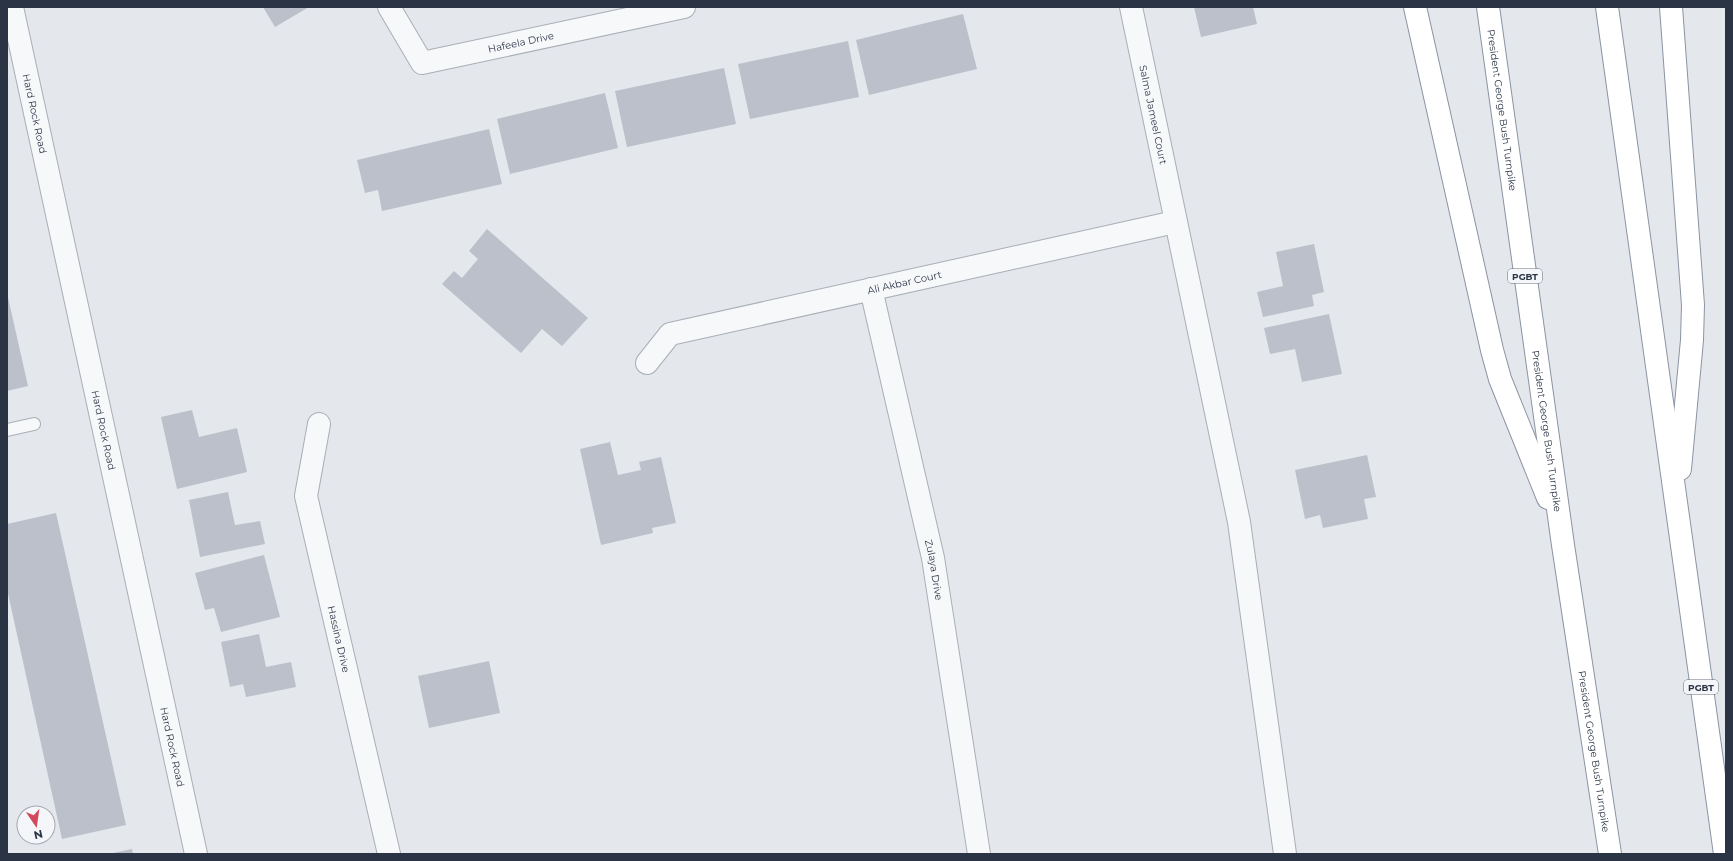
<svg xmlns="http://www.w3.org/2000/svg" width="1733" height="861" font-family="Montserrat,sans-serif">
<rect width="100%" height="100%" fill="#e4e7ec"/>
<g fill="#bbc0ca">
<path d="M263,7H309L275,27Z"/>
<path d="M1194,7H1253L1257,24L1201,37Z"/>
<path d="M963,14L977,69L869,95L856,40Z"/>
<path d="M848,41L859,97L750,119L738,64Z"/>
<path d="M724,68L736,124L627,147L615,91Z"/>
<path d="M605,93L618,148L510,174L497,119Z"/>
<path d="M489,129L502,184L382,211L378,190L365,193L357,160Z"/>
<path d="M487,229L588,318L562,346L542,329L521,353L442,284L454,271L462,278L478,259L469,251Z"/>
<path d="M1314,244L1324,292L1312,295L1314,306L1263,317L1257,292L1283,286L1276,252Z"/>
<path d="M7,293L28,386L7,391Z"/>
<path d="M1329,314L1342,374L1302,382L1295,349L1270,354L1264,328Z"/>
<path d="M192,410L199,437L237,428L247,472L177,489L161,417Z"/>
<path d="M610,442L618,475L641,470L639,462L661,457L676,523L652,528L653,533L601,545L580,449Z"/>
<path d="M1367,455L1376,497L1364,499L1368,519L1323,528L1320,515L1305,519L1295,470Z"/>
<path d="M228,492L235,525L260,521L265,544L200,557L189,500Z"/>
<path d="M56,513L126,825L62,839L7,589V524Z"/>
<path d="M264,555L280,617L221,632L214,608L205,610L195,573Z"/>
<path d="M259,634L266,667L291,662L296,687L246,697L243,684L230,687L221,642Z"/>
<path d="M489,661L500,713L429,728L418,676Z"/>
<path d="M132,849L133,854H113V853Z"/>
</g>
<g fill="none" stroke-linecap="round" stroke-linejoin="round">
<g stroke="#a9aeb7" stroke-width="14">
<path id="service" d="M7,430L34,424"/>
</g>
<g stroke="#a9aeb7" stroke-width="24">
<g id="minor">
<path id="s1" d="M389,7L422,63L684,7"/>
<path id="s2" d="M1131,7L1239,522L1285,854"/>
<path id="s3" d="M871,289L933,558L979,854"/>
<path id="s4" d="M647,363L670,334L1175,222"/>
<path id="s5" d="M319,424L306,496L389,854"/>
</g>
</g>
<g stroke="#a9aeb7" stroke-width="24">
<g id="tertiary">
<path id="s6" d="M12,7L196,854"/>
</g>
</g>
<g stroke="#8b94a3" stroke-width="24">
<g id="motorway">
<path d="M1415,7L1492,350L1500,379L1548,498"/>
<path id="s7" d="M1488,7L1563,545L1610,854"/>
<path d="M1607,7L1725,854"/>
<path d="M1671,7L1693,305L1692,340L1680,469"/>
</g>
</g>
<use href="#service" stroke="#f7f8fa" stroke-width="12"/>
<use href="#minor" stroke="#f7f8fa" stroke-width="22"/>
<use href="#tertiary" stroke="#f7f8fa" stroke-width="22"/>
<use href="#motorway" stroke="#fff" stroke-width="22"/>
</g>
<g text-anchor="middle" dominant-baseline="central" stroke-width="3.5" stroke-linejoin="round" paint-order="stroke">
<g fill="#f4f6f9" stroke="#676e7b" stroke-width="1">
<rect x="1508" y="269" width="34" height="14" rx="3"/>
<rect x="1684" y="680" width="34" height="14" rx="3"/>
</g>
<g font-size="9" font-weight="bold" fill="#2b3445">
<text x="1525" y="276">PGBT</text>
<text x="1701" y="687">PGBT</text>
</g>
<g font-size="10" fill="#2b3445" stroke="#f4f6f9">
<text stroke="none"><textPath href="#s1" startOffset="166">Hafeela Drive</textPath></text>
<text stroke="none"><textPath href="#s7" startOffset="104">President George Bush Turnpike</textPath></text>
<text stroke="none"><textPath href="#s6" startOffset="109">Hard Rock Road</textPath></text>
<text stroke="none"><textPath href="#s2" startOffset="110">Salma Jameel Court</textPath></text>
<text stroke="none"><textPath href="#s4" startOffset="277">Ali Akbar Court</textPath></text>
<text stroke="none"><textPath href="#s6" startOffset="433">Hard Rock Road</textPath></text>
<text stroke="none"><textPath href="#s7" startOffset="428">President George Bush Turnpike</textPath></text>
<text stroke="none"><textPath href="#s3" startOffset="288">Zulaya Drive</textPath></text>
<text stroke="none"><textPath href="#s5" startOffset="220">Hassina Drive</textPath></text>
<text stroke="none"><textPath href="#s6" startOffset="757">Hard Rock Road</textPath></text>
<text stroke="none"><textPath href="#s7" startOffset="752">President George Bush Turnpike</textPath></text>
</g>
</g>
<rect width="1733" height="861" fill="none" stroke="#2b3445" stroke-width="16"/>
<g transform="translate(36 825) rotate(167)"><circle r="19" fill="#f4f6f9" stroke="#a4a8b1"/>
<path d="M0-3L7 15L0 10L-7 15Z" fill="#d1495b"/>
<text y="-6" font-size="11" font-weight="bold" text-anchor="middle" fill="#2b3445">N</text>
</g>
</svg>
